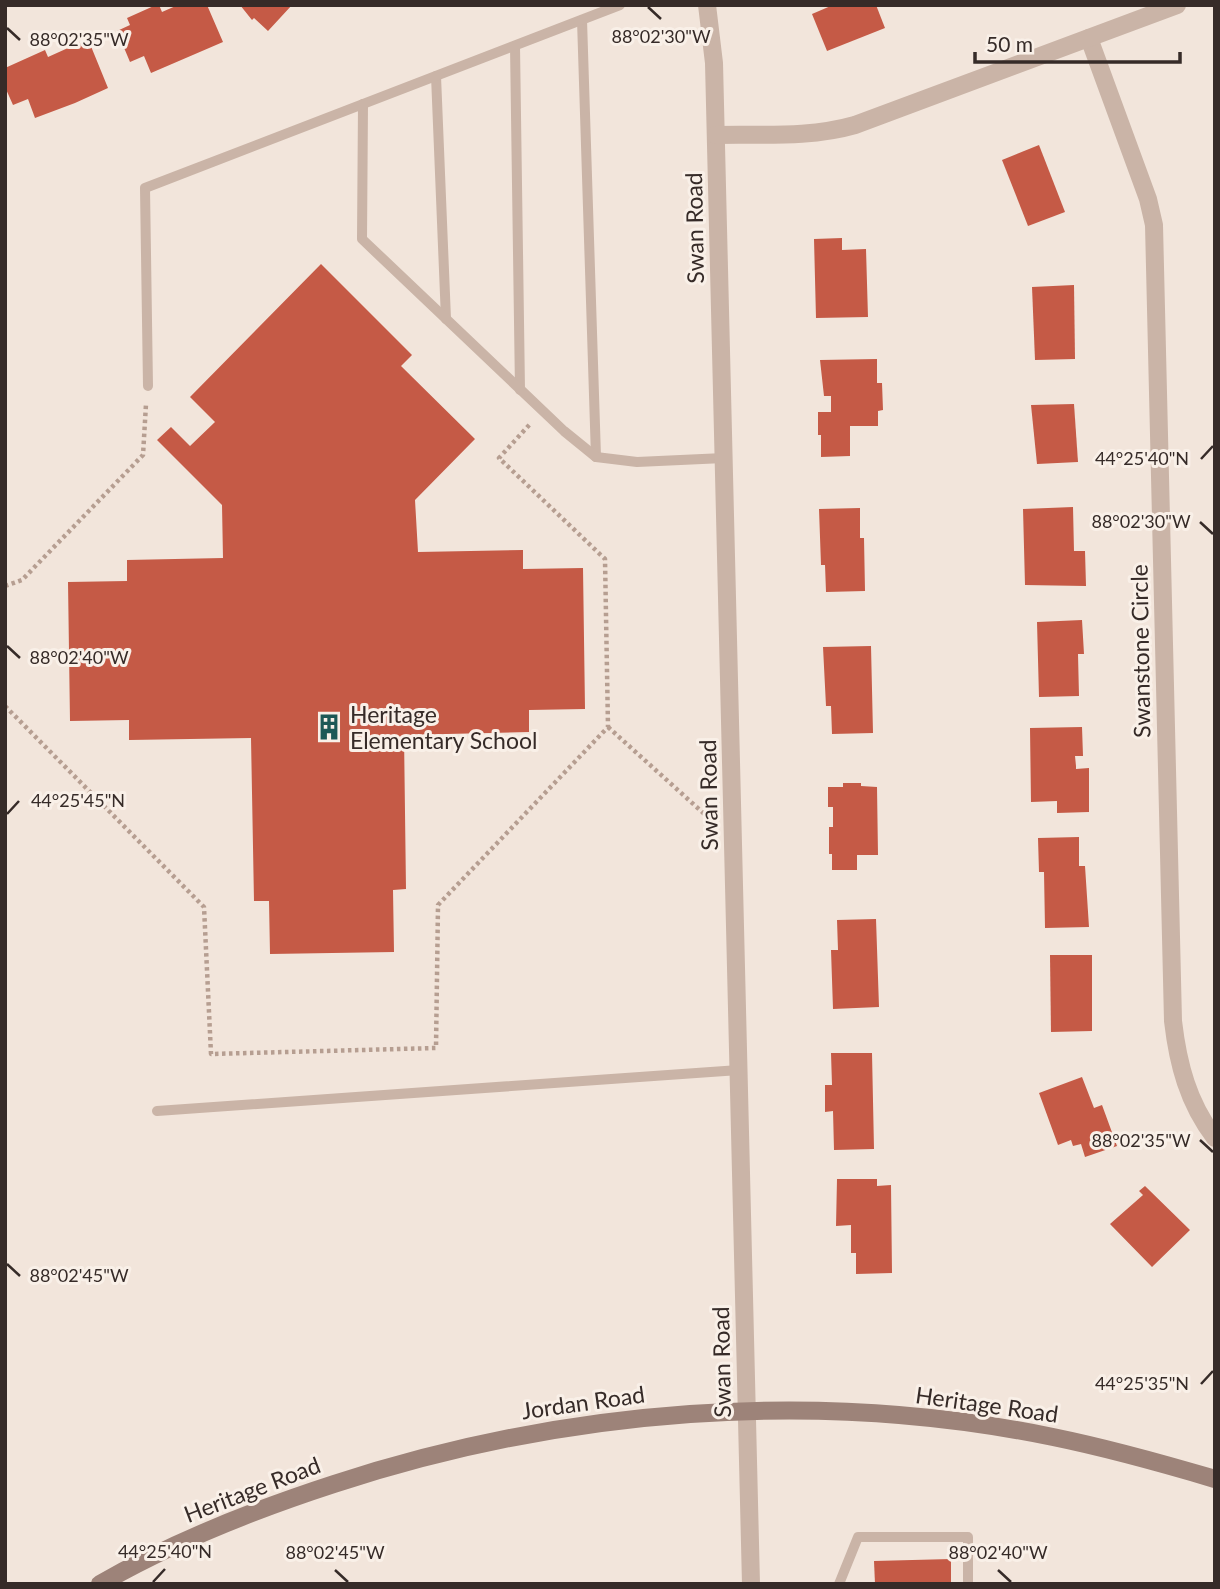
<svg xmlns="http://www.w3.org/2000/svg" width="1220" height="1589" font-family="Lato,sans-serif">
<rect width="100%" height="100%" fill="#f2e5db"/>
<g fill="#c55a46">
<path d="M156,5H159L162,12L178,5H207L223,42L151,73L144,56L130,62L117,31L130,25L127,18Z"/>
<path d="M240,5H292L268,31L254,18L252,20Z"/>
<path d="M833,5H876L885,28L827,51L812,14Z"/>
<path d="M88,39L108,88L75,103L35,118L28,99L13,105L5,87V68L45,50L48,57Z"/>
<path d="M1039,145L1065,212L1028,226L1002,160Z"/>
<path d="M842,238V250L866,249L868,317L816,318L814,239Z"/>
<path d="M321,264L412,355L401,366L475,439L415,500L418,552L523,550V569L583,568L585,709L529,710V732L404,735L406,889L393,890L394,952L270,954L269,901H254L251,738L129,740V720L70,721L68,582L127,581V560L223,558L222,505L157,440L171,427L190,446L215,422L190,397Z"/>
<path d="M1074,285L1075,359L1035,360L1032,287Z"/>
<path d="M877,359V383H882L883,410L878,411V426H850V456L821,457V435H818V412H831V396H824L820,360Z"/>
<path d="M1074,404L1078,462L1037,464L1031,405Z"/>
<path d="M1073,507L1074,551H1085L1086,586L1025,585L1023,509Z"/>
<path d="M860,508V538H864L865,591L826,592L825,565H821L819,509Z"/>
<path d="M1082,620L1084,654H1078L1079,696L1039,697L1037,622Z"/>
<path d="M871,646L873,733L832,734L831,706H826L823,647Z"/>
<path d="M1082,727L1083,756H1075L1076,766V769L1089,768V812L1057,813V801L1031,802L1030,728Z"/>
<path d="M843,783H861V786L877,787L878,855H857V870H832V854H829V827H833V807H828V787H843Z"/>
<path d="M1079,837V866H1085L1089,927L1045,928L1044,872H1039L1038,838Z"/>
<path d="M876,919L879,1007L833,1009L831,950H838L837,920Z"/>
<path d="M1050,955H1092V1031L1051,1032Z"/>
<path d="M831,1053H872L874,1149L834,1150L833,1111L825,1112V1085H832Z"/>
<path d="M1082,1077L1094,1108L1102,1105L1117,1146L1085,1157L1081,1144L1073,1146L1071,1140L1058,1145L1039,1093Z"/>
<path d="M837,1179H877V1186L891,1185L892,1273L856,1274V1253H851V1225L836,1226Z"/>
<path d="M1145,1186L1190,1230L1152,1267L1110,1224L1143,1195L1139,1191Z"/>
<path d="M951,1559V1584H875L874,1561Z"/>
</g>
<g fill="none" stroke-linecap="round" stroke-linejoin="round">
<g stroke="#b69e91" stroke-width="4.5" stroke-dasharray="3.5 3.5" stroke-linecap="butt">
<path d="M5,586L22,580L143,455L146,404"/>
<path d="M5,706L204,907L211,1054L436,1048L438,905L608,727L605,559L499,458L531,423"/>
<path d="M608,727L711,820"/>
</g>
<g stroke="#cab4a7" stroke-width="10">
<path d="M582,20L596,457"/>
<path d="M515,46L520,390"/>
<path d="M436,76L446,319"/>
<path d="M363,104L362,239L564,431L596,457L637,462L724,458"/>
<path d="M148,386L145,188L620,5"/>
<path d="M157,1111L739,1070"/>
<path d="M839,1584L858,1537H968V1584"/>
</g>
<g stroke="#cab4a7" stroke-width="18">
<path d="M707,5L714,63L751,1584"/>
<path d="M1089,38L1148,199L1154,225L1173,1021C1178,1064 1188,1103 1215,1138"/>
<path d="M716,135C762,134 810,138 855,125L1177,5"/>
</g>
<path stroke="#9d8379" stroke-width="18" d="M100,1584C173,1542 254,1510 334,1484C563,1409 815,1388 1053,1437C1107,1448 1161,1463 1215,1479"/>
</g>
<path fill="none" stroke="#362b28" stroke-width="2.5" d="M648,7L661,19M7,28L20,40M1201,459L1213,446M1200,522L1213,534M7,646L20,658M7,814L19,801M1200,1140L1213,1152M7,1264L20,1276M1201,1384L1213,1371M335,1570L348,1582M998,1570L1011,1582M153,1582L165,1569"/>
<defs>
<g id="building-bare" transform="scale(2.1)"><path d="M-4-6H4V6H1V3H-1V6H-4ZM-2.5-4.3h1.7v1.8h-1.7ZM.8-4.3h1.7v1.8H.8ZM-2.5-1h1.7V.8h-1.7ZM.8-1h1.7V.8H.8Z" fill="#1d5856" stroke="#f9f0e8" stroke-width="2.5" paint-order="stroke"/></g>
</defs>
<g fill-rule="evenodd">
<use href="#building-bare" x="329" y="727"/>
</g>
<g text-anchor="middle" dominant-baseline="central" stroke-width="6" stroke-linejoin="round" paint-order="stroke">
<g font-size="23" fill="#362b28" stroke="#f9f0e8">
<text transform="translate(694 228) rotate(-91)">Swan Road</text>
<text transform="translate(1140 651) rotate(-91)">Swanstone Circle</text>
<text transform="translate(708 795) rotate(-91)">Swan Road</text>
<text transform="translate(721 1362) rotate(-91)">Swan Road</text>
<text transform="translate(583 1402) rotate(-8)">Jordan Road</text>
<text transform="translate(987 1404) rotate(8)">Heritage Road</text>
<text transform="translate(252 1489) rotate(-21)">Heritage Road</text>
</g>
<g font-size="23" fill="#362b28" stroke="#f9f0e8" text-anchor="start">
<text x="350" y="714">Heritage<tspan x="350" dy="26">Elementary School</tspan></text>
</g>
</g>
<g font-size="18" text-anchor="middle" fill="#362b28" stroke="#f9f0e8" stroke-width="6" stroke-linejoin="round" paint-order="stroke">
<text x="661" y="43">88°02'30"W</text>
<text x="79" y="46">88°02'35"W</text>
<text x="1142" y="465">44°25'40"N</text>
<text x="1141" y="528">88°02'30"W</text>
<text x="79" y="664">88°02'40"W</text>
<text x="78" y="807">44°25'45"N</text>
<text x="1141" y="1147">88°02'35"W</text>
<text x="79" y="1282">88°02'45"W</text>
<text x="1142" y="1390">44°25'35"N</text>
<text x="165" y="1558">44°25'40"N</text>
<text x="335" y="1559">88°02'45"W</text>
<text x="998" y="1559">88°02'40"W</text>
</g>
<rect width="1220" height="1589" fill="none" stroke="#362b28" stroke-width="14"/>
<path d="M975 52v10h205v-10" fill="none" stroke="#362b28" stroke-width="3.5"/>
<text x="986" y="52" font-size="21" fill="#362b28" stroke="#f9f0e8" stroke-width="5" paint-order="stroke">50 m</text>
</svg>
